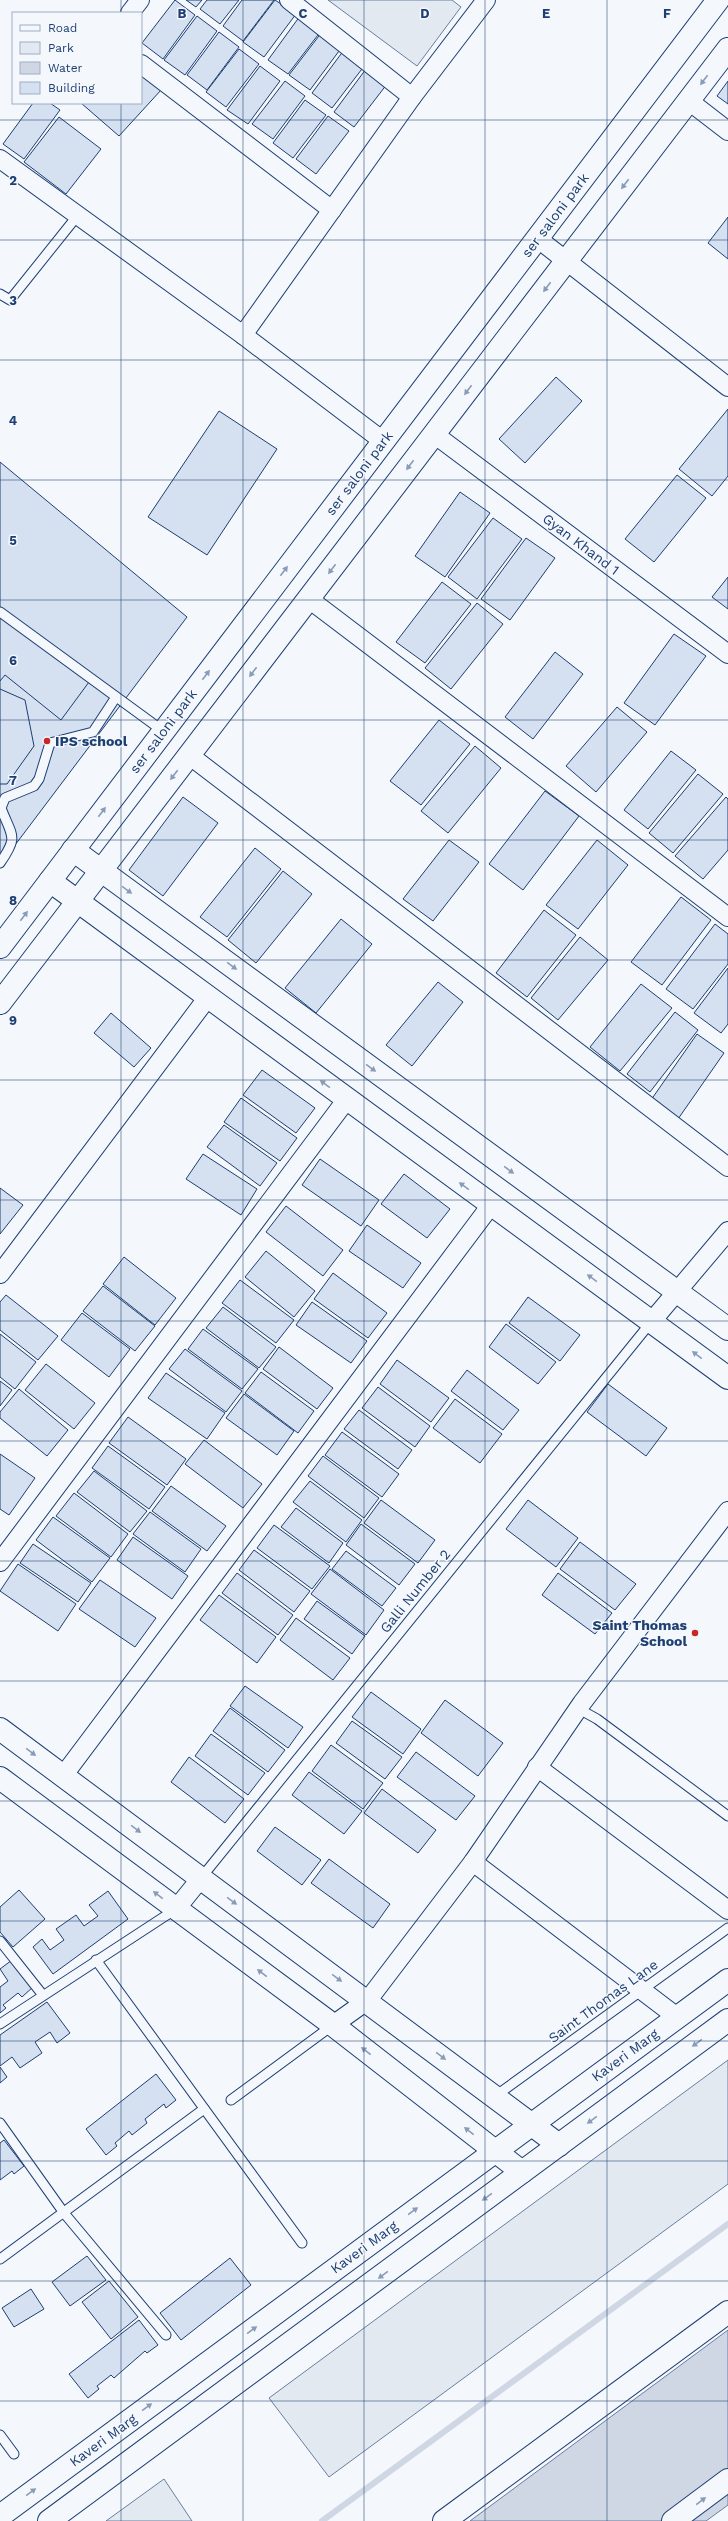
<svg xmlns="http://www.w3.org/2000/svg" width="728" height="2521" font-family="'Work Sans',sans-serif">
  <rect width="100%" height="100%" fill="#f4f7fb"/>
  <g fill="#e3e9f0" stroke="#687fa3">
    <polygon points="328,0 452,0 461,7 417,66"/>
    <polygon points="728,2060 728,2184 329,2477 269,2398"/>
    <polygon points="164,2479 192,2521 106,2521"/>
  </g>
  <polygon fill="#cfd7e4" stroke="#687fa3" points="728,2330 728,2505 706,2521 470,2521"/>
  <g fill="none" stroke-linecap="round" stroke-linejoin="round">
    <polyline stroke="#cfd7e4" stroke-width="6" points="322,2521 728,2224"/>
  </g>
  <g fill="#d5e0f0" stroke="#1d3f73">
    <polygon points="175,0 195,15 163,59 142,43"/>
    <polygon points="186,0 202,0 196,7"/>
    <polygon points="207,0 239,0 220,24 200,9"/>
    <polygon points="242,0 274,0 243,41 223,26"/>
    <polygon points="275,0 296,14 264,57 243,42"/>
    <polygon points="197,16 217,31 185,75 164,60"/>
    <polygon points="300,16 321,31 288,74 268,60"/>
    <polygon points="219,32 239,47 207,90 187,75"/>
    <polygon points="322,32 342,47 310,90 289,75"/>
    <polygon points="239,49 259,64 226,107 206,92"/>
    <polygon points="344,50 365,65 332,108 312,93"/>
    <polygon points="260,66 280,81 248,124 227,110"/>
    <polygon points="366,69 387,84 354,127 334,112"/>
    <polygon points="141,70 162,89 119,136 81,103 141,103"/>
    <polygon points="285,81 305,96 273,139 252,124"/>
    <polygon points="728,81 728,104 717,96"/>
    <polygon points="305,100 326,115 293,158 273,143"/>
    <polygon points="33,103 50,103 60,110 24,159 3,144"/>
    <polygon points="328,116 349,131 316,174 296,159"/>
    <polygon points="59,117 101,149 66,194 24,162"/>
    <polygon points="728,217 728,259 708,243"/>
    <polygon points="556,377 582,401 525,463 499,439"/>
    <polygon points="728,409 728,476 712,496 679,469"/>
    <polygon points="219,411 277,449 207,555 148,517"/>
    <polygon points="0,462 187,617 0,865"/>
    <polygon points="677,475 706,498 654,562 625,539"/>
    <polygon points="460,492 490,513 445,577 415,556"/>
    <polygon points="493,518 522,539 477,599 448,577"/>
    <polygon points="526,538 555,558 510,620 481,599"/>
    <polygon points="728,577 728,609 712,597"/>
    <polygon points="442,582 471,604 425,663 396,642"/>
    <polygon points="477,603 503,624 451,689 425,668"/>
    <polygon points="0,617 89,682 61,720 5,675 0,681"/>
    <polygon points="674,634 706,656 655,725 624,703"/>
    <polygon points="555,652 583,674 533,739 505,717"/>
    <polygon points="0,689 25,700 34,746 7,784 0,784"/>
    <polygon points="617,707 647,732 596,792 566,766"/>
    <polygon points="439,720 470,744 421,805 390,781"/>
    <polygon points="475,746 501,768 448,833 421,811"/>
    <polygon points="671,751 696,770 648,829 624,810"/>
    <polygon points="698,774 723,794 673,853 649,833"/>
    <polygon points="545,791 579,816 523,890 489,864"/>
    <polygon points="183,797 218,823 163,896 129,870"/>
    <polygon points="726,797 728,799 728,850 703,879 675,856"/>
    <polygon points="449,840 479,862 433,921 403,899"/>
    <polygon points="597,840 628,865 578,929 546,905"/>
    <polygon points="255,848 281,869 227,937 200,917"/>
    <polygon points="283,871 312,894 256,963 228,940"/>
    <polygon points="681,897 711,920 662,985 631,962"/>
    <polygon points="544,910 576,935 527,997 496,973"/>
    <polygon points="341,919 372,944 316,1013 285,988"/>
    <polygon points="715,924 728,934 728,964 693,1009 666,989"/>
    <polygon points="580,937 608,960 558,1020 531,998"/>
    <polygon points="728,968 728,1024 721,1033 694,1013"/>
    <polygon points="438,982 463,1002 412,1066 386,1045"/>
    <polygon points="641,984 672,1008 620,1071 590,1047"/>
    <polygon points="675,1012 698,1030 650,1092 627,1074"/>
    <polygon points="111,1013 151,1048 134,1067 94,1033"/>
    <polygon points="697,1034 724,1053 678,1119 651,1100"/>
    <polygon points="262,1070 315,1108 296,1133 243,1095"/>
    <polygon points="241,1098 297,1138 280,1161 224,1122"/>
    <polygon points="224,1125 277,1163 260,1186 207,1147"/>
    <polygon points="203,1154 257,1189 241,1215 186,1179"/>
    <polygon points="320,1159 379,1200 361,1226 302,1185"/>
    <polygon points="404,1174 450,1209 427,1238 381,1204"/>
    <polygon points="0,1188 23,1205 0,1234"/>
    <polygon points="286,1206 343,1250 323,1276 266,1232"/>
    <polygon points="367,1225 421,1263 403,1288 349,1251"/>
    <polygon points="266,1251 315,1291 294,1317 245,1277"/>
    <polygon points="124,1257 176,1298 155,1325 103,1284"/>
    <polygon points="333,1273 387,1313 368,1338 314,1299"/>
    <polygon points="240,1280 294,1320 276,1343 222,1303"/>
    <polygon points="103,1286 155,1326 135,1351 83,1311"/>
    <polygon points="6,1295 58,1336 38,1360 0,1330 0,1302"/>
    <polygon points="528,1297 580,1335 560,1361 509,1323"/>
    <polygon points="312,1302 367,1341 351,1363 296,1325"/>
    <polygon points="223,1307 276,1347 259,1368 206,1328"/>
    <polygon points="82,1313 130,1349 109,1377 61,1340"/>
    <polygon points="506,1324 556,1362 538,1384 489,1347"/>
    <polygon points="203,1329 258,1369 242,1389 188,1349"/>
    <polygon points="0,1334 36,1362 15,1389 0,1377"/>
    <polygon points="279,1347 333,1388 317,1409 263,1369"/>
    <polygon points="185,1349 242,1391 226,1412 169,1369"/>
    <polygon points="397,1360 449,1398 431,1422 380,1384"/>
    <polygon points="46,1364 95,1403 74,1429 25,1390"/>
    <polygon points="467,1370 519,1410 503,1430 451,1391"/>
    <polygon points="261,1372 314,1411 298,1433 245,1393"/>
    <polygon points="166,1373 225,1413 207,1439 148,1398"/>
    <polygon points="0,1381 12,1390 0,1406"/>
    <polygon points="608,1384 667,1428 646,1456 587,1412"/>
    <polygon points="378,1387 430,1426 415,1447 362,1408"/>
    <polygon points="19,1389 68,1430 47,1456 0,1418 0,1412"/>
    <polygon points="244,1394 294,1431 277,1455 226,1418"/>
    <polygon points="455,1399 502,1434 480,1463 433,1428"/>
    <polygon points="359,1410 412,1450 398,1469 344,1429"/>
    <polygon points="128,1417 186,1459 167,1485 109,1443"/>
    <polygon points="342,1432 399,1474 382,1497 325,1455"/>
    <polygon points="204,1440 262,1484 243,1508 185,1464"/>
    <polygon points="108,1446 165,1487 149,1509 92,1468"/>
    <polygon points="0,1454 35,1478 9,1515 0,1509"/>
    <polygon points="323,1456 379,1498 364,1518 308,1476"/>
    <polygon points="94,1471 147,1511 130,1532 77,1492"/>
    <polygon points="310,1481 362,1520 346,1542 293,1502"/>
    <polygon points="171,1486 226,1526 207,1551 152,1511"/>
    <polygon points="74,1493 128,1534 111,1557 56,1516"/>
    <polygon points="381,1500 435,1540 418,1563 364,1523"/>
    <polygon points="528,1500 578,1538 556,1567 506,1529"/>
    <polygon points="296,1508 343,1543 329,1563 281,1527"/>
    <polygon points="150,1512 201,1549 185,1572 133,1534"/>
    <polygon points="53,1517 110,1558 92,1582 36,1540"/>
    <polygon points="361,1524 415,1564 399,1585 346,1545"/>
    <polygon points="274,1525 330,1566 312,1589 257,1548"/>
    <polygon points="133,1537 188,1576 172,1599 117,1560"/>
    <polygon points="580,1542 636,1584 615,1610 560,1569"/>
    <polygon points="33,1544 91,1583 78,1602 20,1563"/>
    <polygon points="254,1550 310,1591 294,1612 239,1570"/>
    <polygon points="346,1551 396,1588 382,1606 332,1569"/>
    <polygon points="18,1564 76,1604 58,1631 0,1591"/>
    <polygon points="330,1569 384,1610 366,1635 311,1594"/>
    <polygon points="237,1573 293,1615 278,1635 222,1593"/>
    <polygon points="558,1573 612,1613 595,1634 542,1595"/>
    <polygon points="100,1580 156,1618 135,1647 79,1609"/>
    <polygon points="219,1595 276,1637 257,1663 200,1620"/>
    <polygon points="317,1601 365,1636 352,1654 304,1619"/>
    <polygon points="296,1618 350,1658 333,1680 280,1640"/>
    <polygon points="245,1686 303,1727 288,1748 230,1706"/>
    <polygon points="371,1692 421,1729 403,1754 352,1717"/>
    <polygon points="445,1700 503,1743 478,1776 421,1733"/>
    <polygon points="230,1708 285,1750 268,1772 213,1731"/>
    <polygon points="352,1721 402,1757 385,1779 336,1743"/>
    <polygon points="211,1734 265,1773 248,1795 195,1756"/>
    <polygon points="331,1745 383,1783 363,1809 312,1771"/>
    <polygon points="416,1752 475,1796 456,1820 397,1777"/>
    <polygon points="189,1757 244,1799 225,1823 171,1782"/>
    <polygon points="309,1772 362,1811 344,1834 292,1795"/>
    <polygon points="382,1789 436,1830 418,1853 364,1813"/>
    <polygon points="275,1827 321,1860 302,1885 257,1851"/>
    <polygon points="329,1859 390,1904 373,1928 311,1883"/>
    <polygon points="19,1890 45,1919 13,1947 0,1932 0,1907"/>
    <polygon points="108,1891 128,1919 53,1974 33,1947 42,1939 50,1950 64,1940 56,1929 76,1915 84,1926 98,1916 89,1905"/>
    <polygon points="12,1960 34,1986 22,1997 18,1993 3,2005 6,2008 0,2013 0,1987 8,1981 0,1969"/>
    <polygon points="47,2002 70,2033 57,2043 50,2032 35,2042 42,2053 20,2068 12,2057 0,2066 0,2035"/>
    <polygon points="0,2067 7,2077 0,2083"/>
    <polygon points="156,2074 176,2100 166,2108 164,2104 145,2119 147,2123 132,2135 129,2131 115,2143 117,2146 106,2155 86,2129"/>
    <polygon points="4,2140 24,2166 14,2174 12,2171 0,2180 0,2143"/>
    <polygon points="87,2256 106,2280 70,2306 52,2282"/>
    <polygon points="230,2258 251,2285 181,2340 160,2313"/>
    <polygon points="109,2281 138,2317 111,2339 82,2302"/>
    <polygon points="31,2289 44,2309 14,2327 2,2308"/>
    <polygon points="139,2320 158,2345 147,2353 145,2351 114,2378 111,2375 97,2386 99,2389 88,2398 69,2374"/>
  </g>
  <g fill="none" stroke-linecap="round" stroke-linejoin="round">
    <defs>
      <g id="service">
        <polyline points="0,294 10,300 78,215"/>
        <polyline points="0,612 163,731"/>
        <path d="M0,863C19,836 12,837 1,808L5,798L34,786L39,779L50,743L93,732L116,697"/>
        <polyline points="579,1709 597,1719 728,1816"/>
        <polyline points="201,1878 652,1321"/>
        <polyline points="0,1941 42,1994"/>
        <polyline points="96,1960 302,2243"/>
        <polyline points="0,2024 176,1909"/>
        <polyline points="494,2097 728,1928"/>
        <polyline points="231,2100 333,2025"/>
        <polyline points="0,2123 64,2213 166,2335"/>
        <polyline points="0,2259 204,2109"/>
        <polyline points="0,2435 14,2454"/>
      </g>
      <g id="minor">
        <polyline points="289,0 412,97"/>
        <polyline points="130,13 140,0"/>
        <polyline points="141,64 332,210"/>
        <polyline points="689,101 728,131"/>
        <polyline points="0,159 243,335 383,441"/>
        <polyline points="537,238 728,387"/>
        <polyline points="243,335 412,97 486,0"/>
        <polyline points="434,434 728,654"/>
        <polyline points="309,599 728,917"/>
        <polyline points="189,755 728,1167"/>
        <polyline points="0,1274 208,997"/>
        <polyline points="652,1321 728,1231"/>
        <polyline points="0,1562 347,1099"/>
        <polyline points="537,1767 728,1910"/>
        <polyline points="63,1776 491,1205"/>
        <polyline points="473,1862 677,2017"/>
        <polyline points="176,1909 201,1878"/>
        <polyline points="333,2025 368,2000 473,1862 582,1703 728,1511"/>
      </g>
      <g id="tertiary">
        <polyline points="73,850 728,1329"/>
        <polyline points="50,881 728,1378"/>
        <polyline points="0,947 718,0"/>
        <polyline points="0,1003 728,49"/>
        <polyline points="0,1729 559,2145"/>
        <polyline points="0,1778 333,2025 522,2172"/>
        <polyline points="0,2516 728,1980"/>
        <polyline points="49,2521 728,2020"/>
        <polyline points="444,2521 728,2312"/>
      </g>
      <polyline id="motorway" points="673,2521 728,2480"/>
    </defs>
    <use href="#service" stroke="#1d3f73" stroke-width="11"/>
    <use href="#minor" stroke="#1d3f73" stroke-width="20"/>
    <use href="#tertiary" stroke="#1d3f73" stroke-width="24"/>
    <use href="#motorway" stroke="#1d3f73" stroke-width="24"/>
    <use href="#service" stroke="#f4f7fb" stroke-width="9"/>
    <use href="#minor" stroke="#f4f7fb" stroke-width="18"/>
    <use href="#tertiary" stroke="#f4f7fb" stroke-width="22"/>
    <use href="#motorway" stroke="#f4f7fb" stroke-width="22"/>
  </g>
  <defs><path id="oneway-solid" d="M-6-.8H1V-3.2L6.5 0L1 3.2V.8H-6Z"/></defs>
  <g fill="#889bb7">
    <use href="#oneway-solid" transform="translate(704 80) rotate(127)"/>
    <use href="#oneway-solid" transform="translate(625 184) rotate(127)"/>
    <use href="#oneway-solid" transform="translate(547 287) rotate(127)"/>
    <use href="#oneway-solid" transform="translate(468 390) rotate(127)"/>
    <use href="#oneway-solid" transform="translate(410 465) rotate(127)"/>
    <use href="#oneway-solid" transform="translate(332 569) rotate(127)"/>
    <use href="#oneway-solid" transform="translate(284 571) rotate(-53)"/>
    <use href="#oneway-solid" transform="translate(253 672) rotate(127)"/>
    <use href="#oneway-solid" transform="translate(206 675) rotate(-53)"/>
    <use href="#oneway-solid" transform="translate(174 775) rotate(127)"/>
    <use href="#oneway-solid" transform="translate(102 812) rotate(-53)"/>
    <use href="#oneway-solid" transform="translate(127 890) rotate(36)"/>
    <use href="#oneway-solid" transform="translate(24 916) rotate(-53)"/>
    <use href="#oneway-solid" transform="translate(232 966) rotate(36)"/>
    <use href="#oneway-solid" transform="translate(371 1068) rotate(36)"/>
    <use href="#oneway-solid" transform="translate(325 1084) rotate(-144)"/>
    <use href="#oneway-solid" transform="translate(509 1170) rotate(36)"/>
    <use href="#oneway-solid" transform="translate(464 1186) rotate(-144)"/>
    <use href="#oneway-solid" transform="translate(592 1278) rotate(-144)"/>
    <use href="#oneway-solid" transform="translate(697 1355) rotate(-143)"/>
    <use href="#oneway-solid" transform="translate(31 1752) rotate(37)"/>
    <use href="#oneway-solid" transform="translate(136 1829) rotate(37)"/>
    <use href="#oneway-solid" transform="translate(158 1895) rotate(-143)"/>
    <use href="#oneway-solid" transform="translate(232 1901) rotate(36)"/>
    <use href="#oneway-solid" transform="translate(262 1973) rotate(-143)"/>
    <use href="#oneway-solid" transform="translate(337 1978) rotate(36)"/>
    <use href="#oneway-solid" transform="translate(697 2043) rotate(144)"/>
    <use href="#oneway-solid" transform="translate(366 2051) rotate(-142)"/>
    <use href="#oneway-solid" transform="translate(441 2056) rotate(37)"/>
    <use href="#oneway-solid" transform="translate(592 2120) rotate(144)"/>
    <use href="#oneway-solid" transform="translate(469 2131) rotate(-142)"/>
    <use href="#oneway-solid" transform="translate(487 2197) rotate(144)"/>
    <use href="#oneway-solid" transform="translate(413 2211) rotate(-36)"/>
    <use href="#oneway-solid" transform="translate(383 2275) rotate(144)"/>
    <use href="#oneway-solid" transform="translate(252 2330) rotate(-36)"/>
    <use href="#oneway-solid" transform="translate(147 2407) rotate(-36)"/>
    <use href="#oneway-solid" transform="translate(31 2492) rotate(-36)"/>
    <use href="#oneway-solid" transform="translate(701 2501) rotate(-37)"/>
  </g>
  <path fill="none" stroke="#1d3f73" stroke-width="1" stroke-opacity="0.55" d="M121,0V13M243,0V2521M364,0V2521M485,0V2521M607,0V2521M121,103V2521M0,120H728M0,240H728M0,360H728M0,480H728M0,600H728M0,720H728M0,840H728M0,960H728M0,1080H728M0,1200H728M0,1321H728M0,1441H728M0,1561H728M0,1681H728M0,1801H728M0,1921H728M0,2041H728M0,2161H728M0,2281H728M0,2401H728"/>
  <g fill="#c62828" stroke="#f4f7fb" stroke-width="1.5">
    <circle cx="47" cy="741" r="4"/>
    <circle cx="695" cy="1633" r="4"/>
  </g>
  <g text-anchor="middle" stroke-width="3" stroke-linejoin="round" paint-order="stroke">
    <g font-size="14" fill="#1d3f73" stroke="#f4f7fb">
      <text transform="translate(555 215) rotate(-53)" y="5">ser saloni park</text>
      <text transform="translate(359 473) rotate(-53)" y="5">ser saloni park</text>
      <text transform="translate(581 544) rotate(37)" y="5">Gyan Khand 1</text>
      <text transform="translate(163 731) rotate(-53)" y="5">ser saloni park</text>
      <text transform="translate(415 1591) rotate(-51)" y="5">Galli Number 2</text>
      <text transform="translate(603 2001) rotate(-36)" y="5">Saint Thomas Lane</text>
      <text transform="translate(625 2055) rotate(-36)" y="5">Kaveri Marg</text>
      <text transform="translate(364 2247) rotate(-36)" y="5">Kaveri Marg</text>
      <text transform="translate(103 2440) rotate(-36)" y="5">Kaveri Marg</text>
    </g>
    <g font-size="14" font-weight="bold" fill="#1d3f73" stroke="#f4f7fb" text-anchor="start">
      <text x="55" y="746">IPS school</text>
      <text x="687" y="1630" text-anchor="end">Saint Thomas<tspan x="687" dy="16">School</tspan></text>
    </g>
  </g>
  <g font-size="13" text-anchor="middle" font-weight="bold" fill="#1d3f73" stroke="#f4f7fb" stroke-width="3" stroke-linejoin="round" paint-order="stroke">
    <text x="182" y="18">B</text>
    <text x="303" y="18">C</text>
    <text x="425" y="18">D</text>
    <text x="546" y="18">E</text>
    <text x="667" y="18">F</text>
    <text x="13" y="185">2</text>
    <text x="13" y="305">3</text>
    <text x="13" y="425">4</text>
    <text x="13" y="545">5</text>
    <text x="13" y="665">6</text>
    <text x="13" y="785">7</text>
    <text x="13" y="905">8</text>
    <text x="13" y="1025">9</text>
  </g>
  <rect x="12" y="12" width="130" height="92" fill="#f4f7fb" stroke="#9eadc5"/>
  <rect x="20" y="25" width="20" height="6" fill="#f4f7fb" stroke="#9eadc5"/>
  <text x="48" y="32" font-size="12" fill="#1d3f73">Road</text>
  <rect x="20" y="42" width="20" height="12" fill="#e3e9f0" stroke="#9eadc5"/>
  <text x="48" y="52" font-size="12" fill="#1d3f73">Park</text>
  <rect x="20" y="62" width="20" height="12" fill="#cfd7e4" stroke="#9eadc5"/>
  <text x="48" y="72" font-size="12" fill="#1d3f73">Water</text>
  <rect x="20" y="82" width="20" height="12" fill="#d5e0f0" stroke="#9eadc5"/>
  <text x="48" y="92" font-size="12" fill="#1d3f73">Building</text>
</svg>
